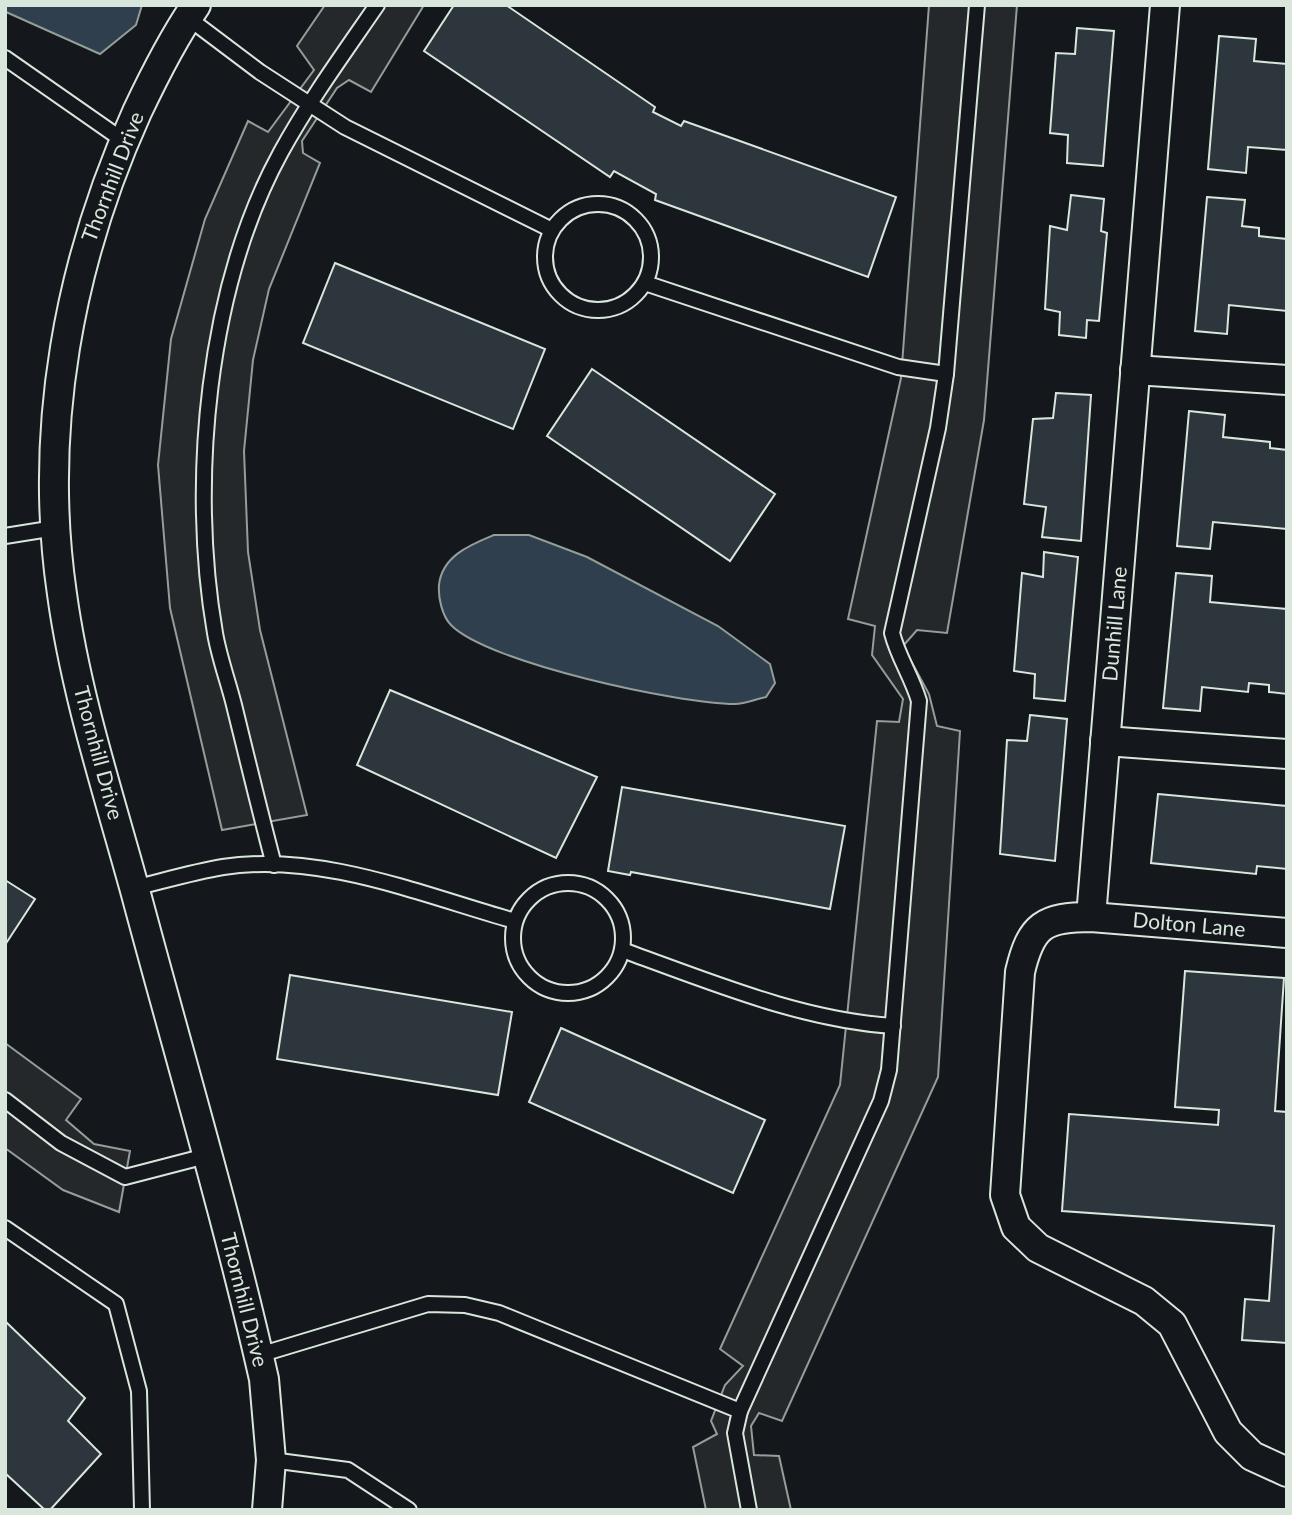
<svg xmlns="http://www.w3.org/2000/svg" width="1292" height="1515" font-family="Lato,sans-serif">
  <rect width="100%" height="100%" fill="#14181c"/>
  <g fill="#24282b" stroke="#939e99" stroke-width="2">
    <polygon points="325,5 424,5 371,92 349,80 337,88 302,141 303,153 320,163 269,289 253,360 244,451 248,552 260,630 307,815 222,830 170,608 158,465 171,339 205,219 248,121 268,132 314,70 297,46"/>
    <polygon points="929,5 1017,5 984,420 947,633 917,630 903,646 929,694 937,726 960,731 938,1077 782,1421 759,1413 751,1426 754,1455 779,1456 791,1510 706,1510 693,1447 717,1434 711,1421 725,1385 743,1366 720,1349 840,1085 877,721 899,722 903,699 872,655 875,626 848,619 901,378"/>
    <polygon points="5,1043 81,1099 66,1120 94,1144 130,1151 119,1212 63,1190 5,1148"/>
  </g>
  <g fill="#2f3f4d" stroke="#939e99" stroke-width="2">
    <polygon points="5,5 142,5 136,25 100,54 6,12"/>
    <path d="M494,535H529L587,557L718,626L770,664L775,683L766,697C756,699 745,704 735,704C680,704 488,663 451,625C442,616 438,597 439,585C442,556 470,545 494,535Z"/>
  </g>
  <g fill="#2c363c" stroke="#d8e6dc" stroke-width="2">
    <polygon points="454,5 506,5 655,107 653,112 681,126 684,121 896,197 868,277 655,200 656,194 614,171 610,177 424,51"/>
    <polygon points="1077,28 1114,31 1103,166 1067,163 1068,135 1050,133 1056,53 1075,54"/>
    <polygon points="1219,36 1256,39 1254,61 1287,64 1287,150 1248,147 1246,173 1208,169"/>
    <polygon points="1071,195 1104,199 1101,231 1107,233 1099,321 1087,320 1086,338 1059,335 1060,312 1045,309 1050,226 1067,230"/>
    <polygon points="1207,197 1245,200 1242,226 1259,228 1259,236 1287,239 1287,311 1229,305 1227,334 1195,331"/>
    <polygon points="335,263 545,349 513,429 303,343"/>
    <polygon points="592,369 775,494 730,561 547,436"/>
    <polygon points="1056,393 1091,395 1081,541 1042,537 1046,507 1024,504 1033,419 1053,418"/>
    <polygon points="1189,411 1225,415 1223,437 1270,442 1270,448 1287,450 1287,529 1213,522 1210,549 1177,546"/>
    <polygon points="1044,552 1078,557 1065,701 1034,698 1035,674 1014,671 1022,573 1043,577"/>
    <polygon points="1176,573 1212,576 1210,602 1287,609 1287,694 1269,692 1269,685 1249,683 1248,692 1202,687 1200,711 1163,708"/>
    <polygon points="390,690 597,777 556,858 357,765"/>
    <polygon points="1030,715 1067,719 1055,861 1000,854 1007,740 1027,741"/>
    <polygon points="622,787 845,826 830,909 631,872 630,875 608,871"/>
    <polygon points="1158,794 1287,806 1287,869 1257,866 1256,874 1151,863"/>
    <polygon points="5,880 35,899 5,945"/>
    <polygon points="1185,971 1284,978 1275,1111 1287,1112 1287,1343 1242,1340 1245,1299 1269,1301 1274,1226 1062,1211 1069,1114 1218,1125 1219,1110 1175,1107"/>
    <polygon points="290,975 512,1012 498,1095 277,1059"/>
    <polygon points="561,1028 765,1120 733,1193 529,1102"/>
    <polygon points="5,1321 85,1398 68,1421 101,1454 50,1510 45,1510 5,1473"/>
  </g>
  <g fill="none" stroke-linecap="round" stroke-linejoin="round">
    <defs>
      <g id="lane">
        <polyline points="187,17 260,72 345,127 552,230"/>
        <polyline points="5,58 124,141"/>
        <circle cx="598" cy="257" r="53"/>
        <polyline points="645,283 898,367 946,374"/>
        <polyline points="5,536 55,528"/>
        <path d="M274,865C260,812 247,758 234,705C228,681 219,657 215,633C189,483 207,287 281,152C309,101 344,53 377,5"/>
        <circle cx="568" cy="938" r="55"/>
        <path d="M134,888C163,881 193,872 223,867C321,852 422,895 515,921"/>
        <path d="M622,950C709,981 800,1020 893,1026"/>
        <polyline points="5,1100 61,1143 125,1177 206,1156"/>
        <polyline points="5,1228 116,1304 139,1391 142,1510"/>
        <polyline points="259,1355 428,1304 465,1305 499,1313 740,1411 735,1433 749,1510"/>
        <path d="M740,1411L881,1101L889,1070L919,701C912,677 898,657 892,633L938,428L946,374L977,5"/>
        <polyline points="271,1460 348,1470 409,1510"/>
      </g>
      <g id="street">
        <path d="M196,5C173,38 154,76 137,112C69,262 38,430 62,594C76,696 109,795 136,894C179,1055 227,1216 264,1379L271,1460L267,1510"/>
        <polyline points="1135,370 1287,380"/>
        <polyline points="1105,741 1287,754"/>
        <polyline points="1091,917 1165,5"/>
        <path d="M1287,933L1091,917C1044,917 1031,925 1020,972L1005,1195L1016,1227L1038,1248L1144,1301L1172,1324L1228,1432L1252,1456L1287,1472"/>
      </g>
    </defs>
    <use href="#lane" stroke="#d8e6dc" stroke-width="18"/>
    <use href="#street" stroke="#d8e6dc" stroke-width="32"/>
    <use href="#lane" stroke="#14181c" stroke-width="14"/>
    <use href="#street" stroke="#14181c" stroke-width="28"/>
  </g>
  <g text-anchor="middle" stroke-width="5" stroke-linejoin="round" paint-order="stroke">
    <g font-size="21" fill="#d8e6dc" stroke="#14181c">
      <text transform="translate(113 177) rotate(-69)" y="7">Thornhill Drive</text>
      <text transform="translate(1115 624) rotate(-85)" y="7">Dunhill Lane</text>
      <text transform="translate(98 753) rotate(75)" y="7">Thornhill Drive</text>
      <text transform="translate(1189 925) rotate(5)" y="7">Dolton Lane</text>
      <text transform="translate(244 1300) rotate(76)" y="7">Thornhill Drive</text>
    </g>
  </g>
  <rect width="1292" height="1515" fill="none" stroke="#d8e6dc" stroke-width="14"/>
</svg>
